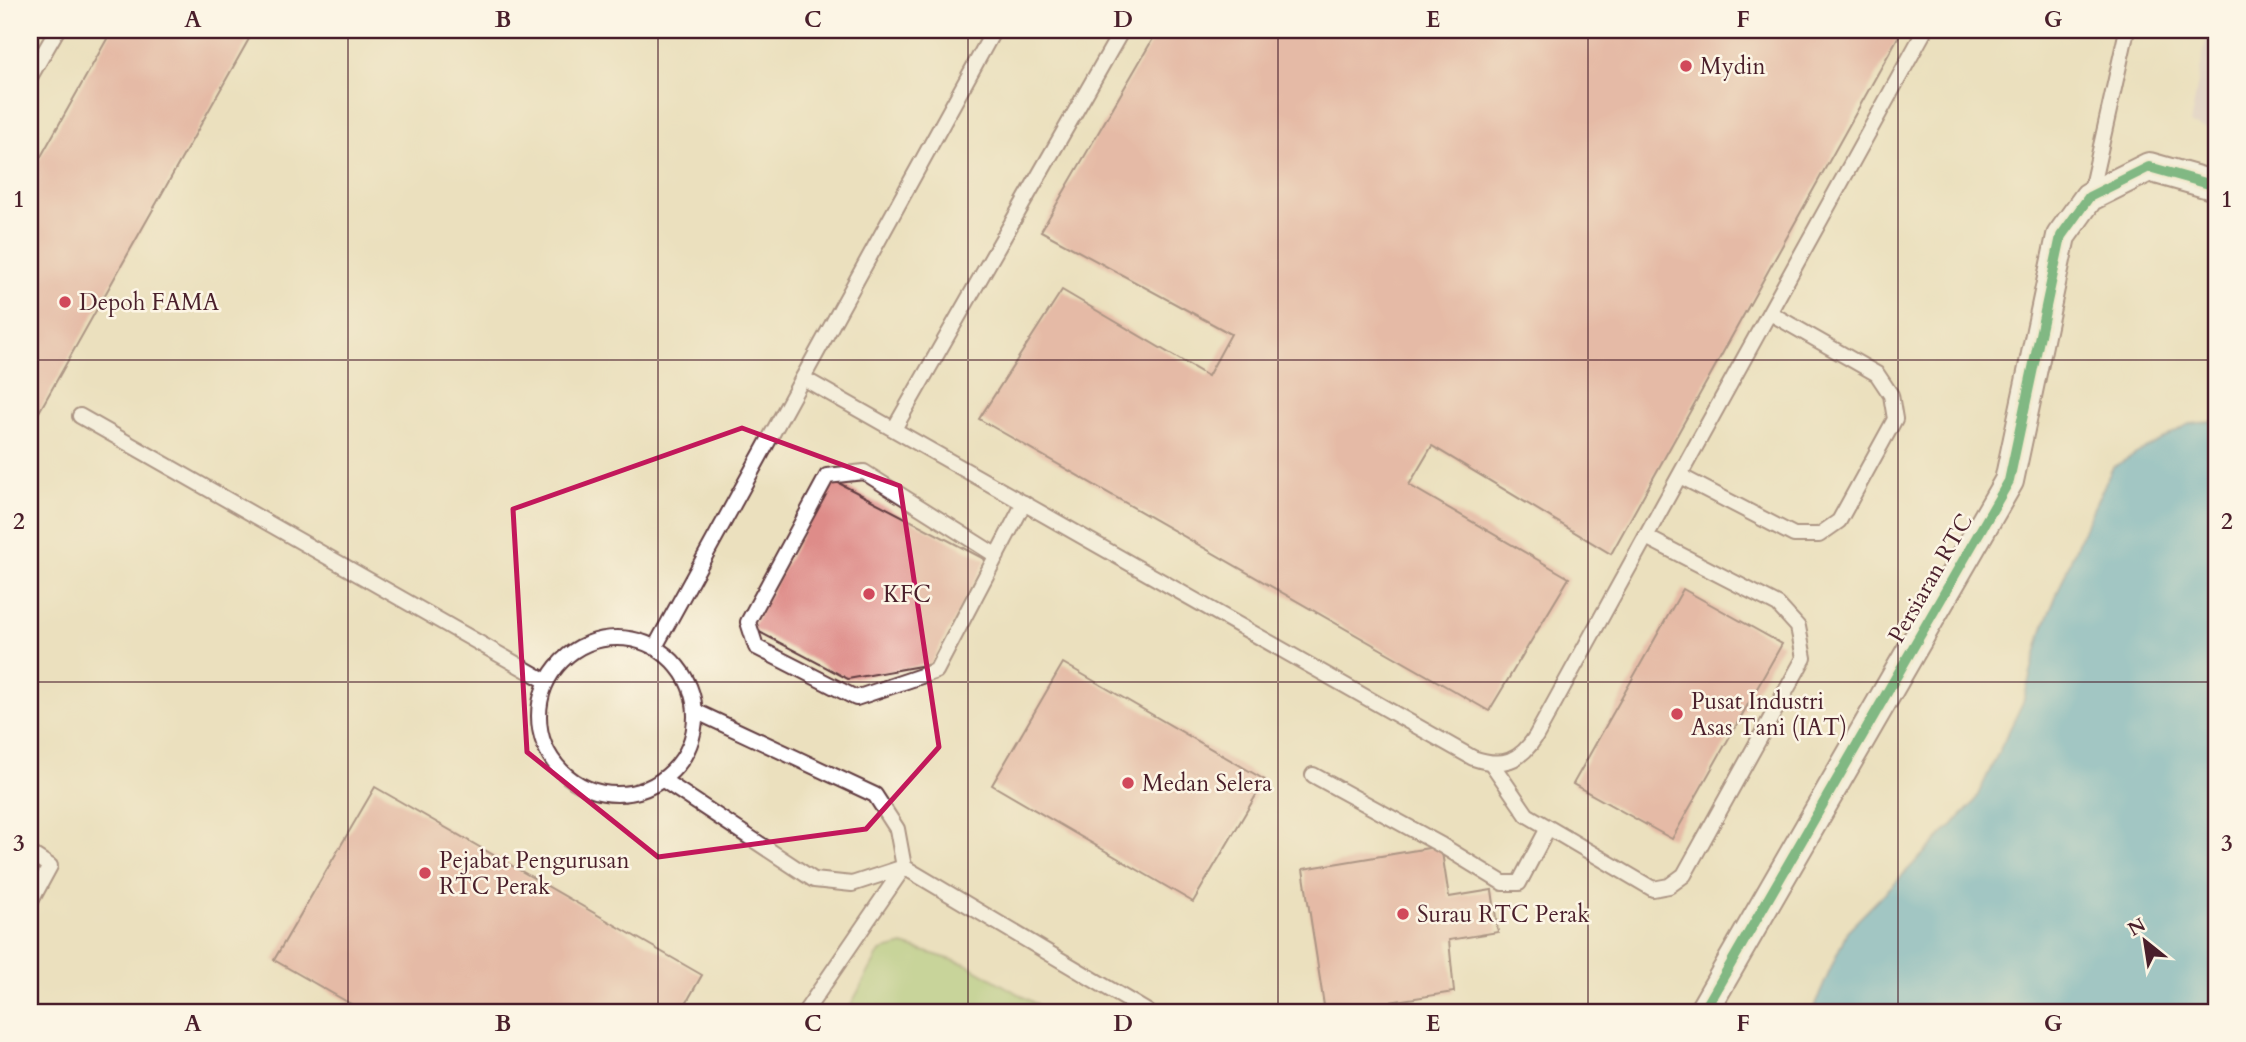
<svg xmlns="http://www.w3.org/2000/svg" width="2246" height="1042" font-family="Cardo,serif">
  <rect width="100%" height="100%" fill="#fcf5e5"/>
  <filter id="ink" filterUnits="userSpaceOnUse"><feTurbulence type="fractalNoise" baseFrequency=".0143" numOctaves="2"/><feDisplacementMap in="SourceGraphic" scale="14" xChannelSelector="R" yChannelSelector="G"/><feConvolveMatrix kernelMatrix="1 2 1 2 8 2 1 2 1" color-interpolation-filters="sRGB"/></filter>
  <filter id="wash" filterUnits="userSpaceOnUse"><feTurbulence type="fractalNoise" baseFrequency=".00686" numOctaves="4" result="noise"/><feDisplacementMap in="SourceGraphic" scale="28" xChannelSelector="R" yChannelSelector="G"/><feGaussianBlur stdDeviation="1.57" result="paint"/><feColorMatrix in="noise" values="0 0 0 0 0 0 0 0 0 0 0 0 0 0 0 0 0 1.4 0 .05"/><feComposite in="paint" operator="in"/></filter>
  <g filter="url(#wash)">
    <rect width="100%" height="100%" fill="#ebe0be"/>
    <polygon fill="#d0bdcc" points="2208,30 2216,30 2216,131 2190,124"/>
    <polygon fill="#9ec570" stroke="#74724e" stroke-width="2" points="903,945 966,964 1050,1012 847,1012 880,951"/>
    <polygon fill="#4aa7c9" stroke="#4a637a" stroke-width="2" points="2216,421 2216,1012 1812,1012 1847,931 1974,803 2023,702 2043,628 2083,530 2113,467 2189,424"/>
    <g id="blocks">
      <g fill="#de8c89">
        <polygon points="112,30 254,30 30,428 30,176"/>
        <polygon points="1158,30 1902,30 1611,554 1432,446 1409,485 1569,578 1489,711 979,419 1062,290 1208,376 1231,334 1041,231"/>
        <polygon points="831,479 986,560 931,664 848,679 752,628"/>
        <polygon points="1683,589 1782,644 1672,839 1573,784"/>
        <polygon points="1063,663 1265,780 1193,902 992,785"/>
        <polygon points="375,787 702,975 681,1012 365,1012 274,960"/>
        <polygon points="1441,846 1449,897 1492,890 1498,932 1449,940 1454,992 1325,1012 1303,869"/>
      </g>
    </g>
  </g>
  <g filter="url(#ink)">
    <use href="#blocks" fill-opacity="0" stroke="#623c41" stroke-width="2"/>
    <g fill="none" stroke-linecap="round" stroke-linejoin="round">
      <defs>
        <g id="service">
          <polyline points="30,77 57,30"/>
          <polyline points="2090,195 2127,30"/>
          <path d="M803,378L1473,758C1502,768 1520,762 1536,736L1925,30"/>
          <polyline points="80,416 546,681"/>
          <polyline points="894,429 1122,30"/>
          <polyline points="1680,476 1794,535 1819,535 1839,521 1895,419 1891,395 1877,374 1770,313"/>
          <polyline points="997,556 864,472 827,476 748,622 756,647 856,698 936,671 1024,503"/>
          <circle cx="617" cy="716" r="78"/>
          <polyline points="655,647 994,30"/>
          <polyline points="695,711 875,795 897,829 904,867 805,1012"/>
          <polyline points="1492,764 1527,815 1653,889 1669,886 1684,875 1804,658 1798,627 1778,605 1646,537"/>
          <polyline points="1313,775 1441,845 1503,883 1519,883 1548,828"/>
          <polyline points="663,780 814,880 852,884 904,867 1148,1012"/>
          <polyline points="30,853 50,866 30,903"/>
        </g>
        <polyline id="minor" points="1703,1012 2009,481 2061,236 2089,197 2149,167 2216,186"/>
      </defs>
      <use href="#service" stroke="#623c41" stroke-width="18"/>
      <use href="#minor" stroke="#623c41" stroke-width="32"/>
      <use href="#service" stroke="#fff" stroke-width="14"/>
      <use href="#minor" stroke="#fff" stroke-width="28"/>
      <defs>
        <polyline id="cycleway" points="1703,1012 2009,481 2061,236 2089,197 2149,167 2216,186"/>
      </defs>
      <use href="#cycleway" stroke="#fcf5e5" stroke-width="15"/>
      <use href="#cycleway" stroke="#00873e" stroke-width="10"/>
    </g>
  </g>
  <path d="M0 0H2246V1042H0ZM742,428L900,486L939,747L866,829L658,857L527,752L513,509Z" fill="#ebe0be" fill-opacity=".55" fill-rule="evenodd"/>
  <path fill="none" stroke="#c2185b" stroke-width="5" stroke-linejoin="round" d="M742,428L900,486L939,747L866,829L658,857L527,752L513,509Z"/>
  <path fill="none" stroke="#4a1f2b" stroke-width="2" stroke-opacity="0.55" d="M348,30V1012M658,30V1012M968,30V1012M1278,30V1012M1588,30V1012M1898,30V1012M30,360H2216M30,682H2216"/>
  <g fill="#d1495b" stroke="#fcf5e5" stroke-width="2.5">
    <circle cx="1686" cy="66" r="7"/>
    <circle cx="65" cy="302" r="7"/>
    <circle cx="869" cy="594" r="7"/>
    <circle cx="1677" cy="714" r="7"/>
    <circle cx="1128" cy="783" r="7"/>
    <circle cx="425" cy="873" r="7"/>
    <circle cx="1403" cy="914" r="7"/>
  </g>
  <g text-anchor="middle" stroke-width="5" stroke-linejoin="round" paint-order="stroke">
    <g font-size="23" fill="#4a1f2b" stroke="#fcf5e5" text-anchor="start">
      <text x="1700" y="74">Mydin</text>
      <text x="79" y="310">Depoh FAMA</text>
      <text x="883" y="602">KFC</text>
      <text x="1691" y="709">Pusat Industri<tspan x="1691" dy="26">Asas Tani (IAT)</tspan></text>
      <text x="1142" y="791">Medan Selera</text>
      <text x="439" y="868">Pejabat Pengurusan<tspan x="439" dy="26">RTC Perak</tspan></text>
      <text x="1417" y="922">Surau RTC Perak</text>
    </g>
    <g font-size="23" fill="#4a1f2b" stroke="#fcf5e5">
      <text transform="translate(1930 578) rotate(-60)" y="8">Persiaran RTC</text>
    </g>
  </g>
  <rect width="2246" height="1042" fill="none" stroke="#fcf5e5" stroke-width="77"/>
  <g transform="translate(2145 941) rotate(330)" stroke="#fcf5e5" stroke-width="5" paint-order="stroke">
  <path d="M0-5L12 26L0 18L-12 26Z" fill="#4a1f2b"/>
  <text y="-10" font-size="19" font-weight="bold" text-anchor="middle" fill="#4a1f2b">N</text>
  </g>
  <rect x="38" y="38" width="2170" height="966" fill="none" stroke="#4a1f2b" stroke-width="2.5"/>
  <g font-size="23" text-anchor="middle" font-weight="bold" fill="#4a1f2b">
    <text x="193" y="27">A</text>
    <text x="503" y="27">B</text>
    <text x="813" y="27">C</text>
    <text x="1123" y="27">D</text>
    <text x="1433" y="27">E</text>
    <text x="1743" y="27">F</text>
    <text x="2053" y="27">G</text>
    <text x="19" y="207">1</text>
    <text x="2227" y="207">1</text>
    <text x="19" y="529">2</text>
    <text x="2227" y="529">2</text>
    <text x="19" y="851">3</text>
    <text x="2227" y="851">3</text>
    <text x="193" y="1031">A</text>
    <text x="503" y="1031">B</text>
    <text x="813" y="1031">C</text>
    <text x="1123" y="1031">D</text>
    <text x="1433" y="1031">E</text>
    <text x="1743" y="1031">F</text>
    <text x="2053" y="1031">G</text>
  </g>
</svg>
